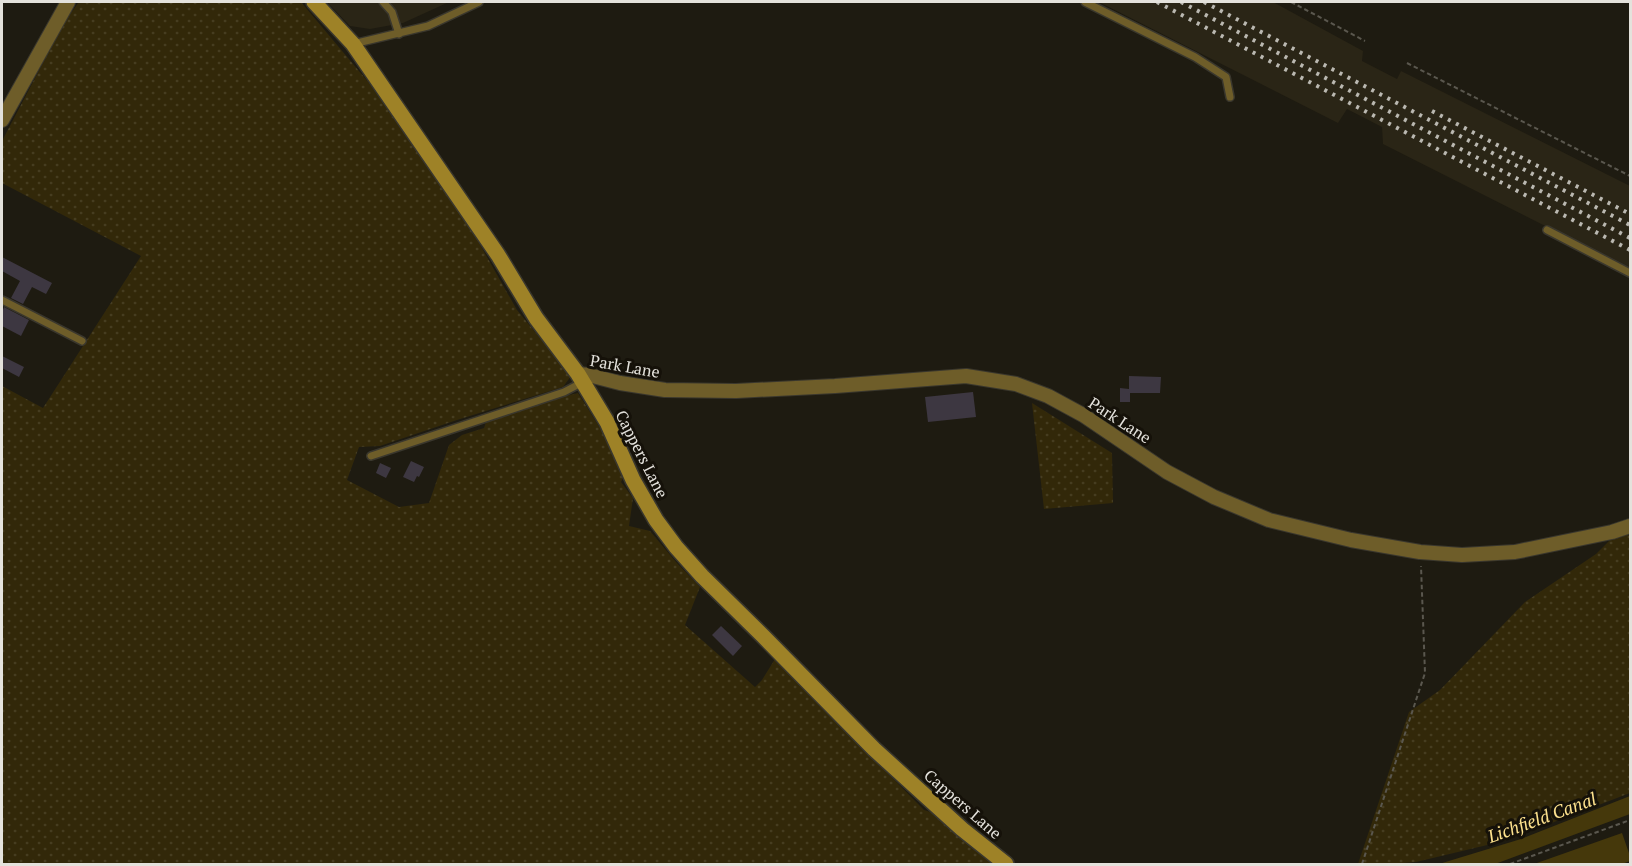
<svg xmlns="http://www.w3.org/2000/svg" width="1632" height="866" font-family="'PT Serif',serif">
  <defs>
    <pattern id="grass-dots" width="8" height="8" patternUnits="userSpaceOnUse" patternTransform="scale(1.5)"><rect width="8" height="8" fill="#322809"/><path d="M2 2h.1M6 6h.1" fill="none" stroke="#463d20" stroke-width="1.8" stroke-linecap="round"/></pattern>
  </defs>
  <rect width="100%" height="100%" fill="#1e1b11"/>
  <g fill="#2a2516">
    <polygon points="327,2 449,2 403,23 370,29 350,26"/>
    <polygon points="1099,2 1273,2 1363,51 1362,61 1397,79 1401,71 1630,186 1630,269 1383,144 1382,127 1347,109 1338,123"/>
  </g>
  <g fill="url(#grass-dots)">
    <polygon points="79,2 301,2 369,83 470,227 517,310 571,376 563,387 457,420 380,446 359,447 347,480 399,507 429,503 449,445 462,435 484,428 486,422 565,396 578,393 605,436 624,476 621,482 633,498 629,526 650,531 676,562 700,587 685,625 755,687 762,680 775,659 924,810 937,814 996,864 2,864 2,386 43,408 141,256 2,183 2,141 65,21"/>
    <polygon points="1032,403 1112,453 1113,503 1044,509"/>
    <polygon points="1630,531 1630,793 1504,841 1416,862 1389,864 1358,864 1409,712 1440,690 1525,602 1596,554 1611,539"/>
  </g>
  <g fill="#45380b">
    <polygon points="1630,796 1630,814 1495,864 1439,864 1521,839"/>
    <polygon points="1622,833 1630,856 1630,861 1622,864 1534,864"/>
  </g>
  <g fill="#3d3741">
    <polygon points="2,257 52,283 46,294 32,287 23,304 11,298 20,281 2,271"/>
    <polygon points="4,307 29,320 21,336 2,326 2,312"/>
    <polygon points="2,356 24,367 19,377 2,368"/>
    <polygon points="1129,376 1161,377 1160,393 1130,393 1130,402 1120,402 1120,388 1129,389"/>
    <polygon points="973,392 976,417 928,422 925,397"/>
    <polygon points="411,461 424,467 419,477 417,476 414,482 403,477"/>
    <polygon points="380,463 391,468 386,478 376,473"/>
    <polygon points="721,626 742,646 733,656 712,635"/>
  </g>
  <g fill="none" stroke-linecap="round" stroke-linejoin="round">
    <defs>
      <g id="lane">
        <polyline points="383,2 392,12 399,34"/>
        <polyline points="1085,2 1195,57 1226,77 1230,97"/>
        <polyline points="353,44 428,26 479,2"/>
        <polyline points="1547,230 1630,273"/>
        <polyline points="2,300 82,341"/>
        <polyline points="371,456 564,392 583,382"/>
      </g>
      <g id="street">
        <polyline points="2,120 68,2"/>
        <polyline points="578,374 589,375 620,383 665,390 736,391 835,386 966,376 1016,384 1048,396 1083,415 1167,472 1214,497 1269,520 1351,540 1420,552 1462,555 1515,552 1612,532 1630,526"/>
      </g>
      <polyline id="secondary" points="314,2 353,44 498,255 536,318 578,374 607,422 633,480 656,520 676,547 702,576 763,636 874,749 962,829 1006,864"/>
    </defs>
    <use href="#lane" stroke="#3a372d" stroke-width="10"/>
    <use href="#street" stroke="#3a372d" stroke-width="16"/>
    <use href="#secondary" stroke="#3a372d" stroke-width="18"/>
    <g stroke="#5a574e" stroke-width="2" stroke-dasharray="4.5 3" stroke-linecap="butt">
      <polyline points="1291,2 1365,41"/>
      <polyline points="1407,63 1630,176"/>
      <polyline points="1362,864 1425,673 1421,566"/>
      <polyline points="1510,864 1630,820"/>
    </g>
    <use href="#lane" stroke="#6e5d29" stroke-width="7"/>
    <use href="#street" stroke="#6e5d29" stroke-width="14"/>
    <use href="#secondary" stroke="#9e8227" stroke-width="15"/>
    <g stroke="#bab8b1" stroke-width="4" stroke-dasharray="3 6" stroke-linecap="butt">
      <polyline points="1157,2 1630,250"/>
      <polyline points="1181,2 1630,238"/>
      <polyline points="1204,2 1630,225"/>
      <polyline points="1432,111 1630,214"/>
    </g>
  </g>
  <g text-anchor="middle" stroke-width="6" stroke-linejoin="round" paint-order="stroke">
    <g font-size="16" fill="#e4e2dc" stroke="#151109">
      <text transform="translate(625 366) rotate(10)" y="6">Park Lane</text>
      <text transform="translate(1120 420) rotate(33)" y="6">Park Lane</text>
      <text transform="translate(642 454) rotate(63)" y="6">Cappers Lane</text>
      <text transform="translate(963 804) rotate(41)" y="6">Cappers Lane</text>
    </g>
    <g font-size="18" font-style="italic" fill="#fde18d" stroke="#151109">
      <text transform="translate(1542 818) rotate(-20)" y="6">Lichfield Canal</text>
    </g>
  </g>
  <rect width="1632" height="866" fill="none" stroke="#e4e2dc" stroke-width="6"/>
</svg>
